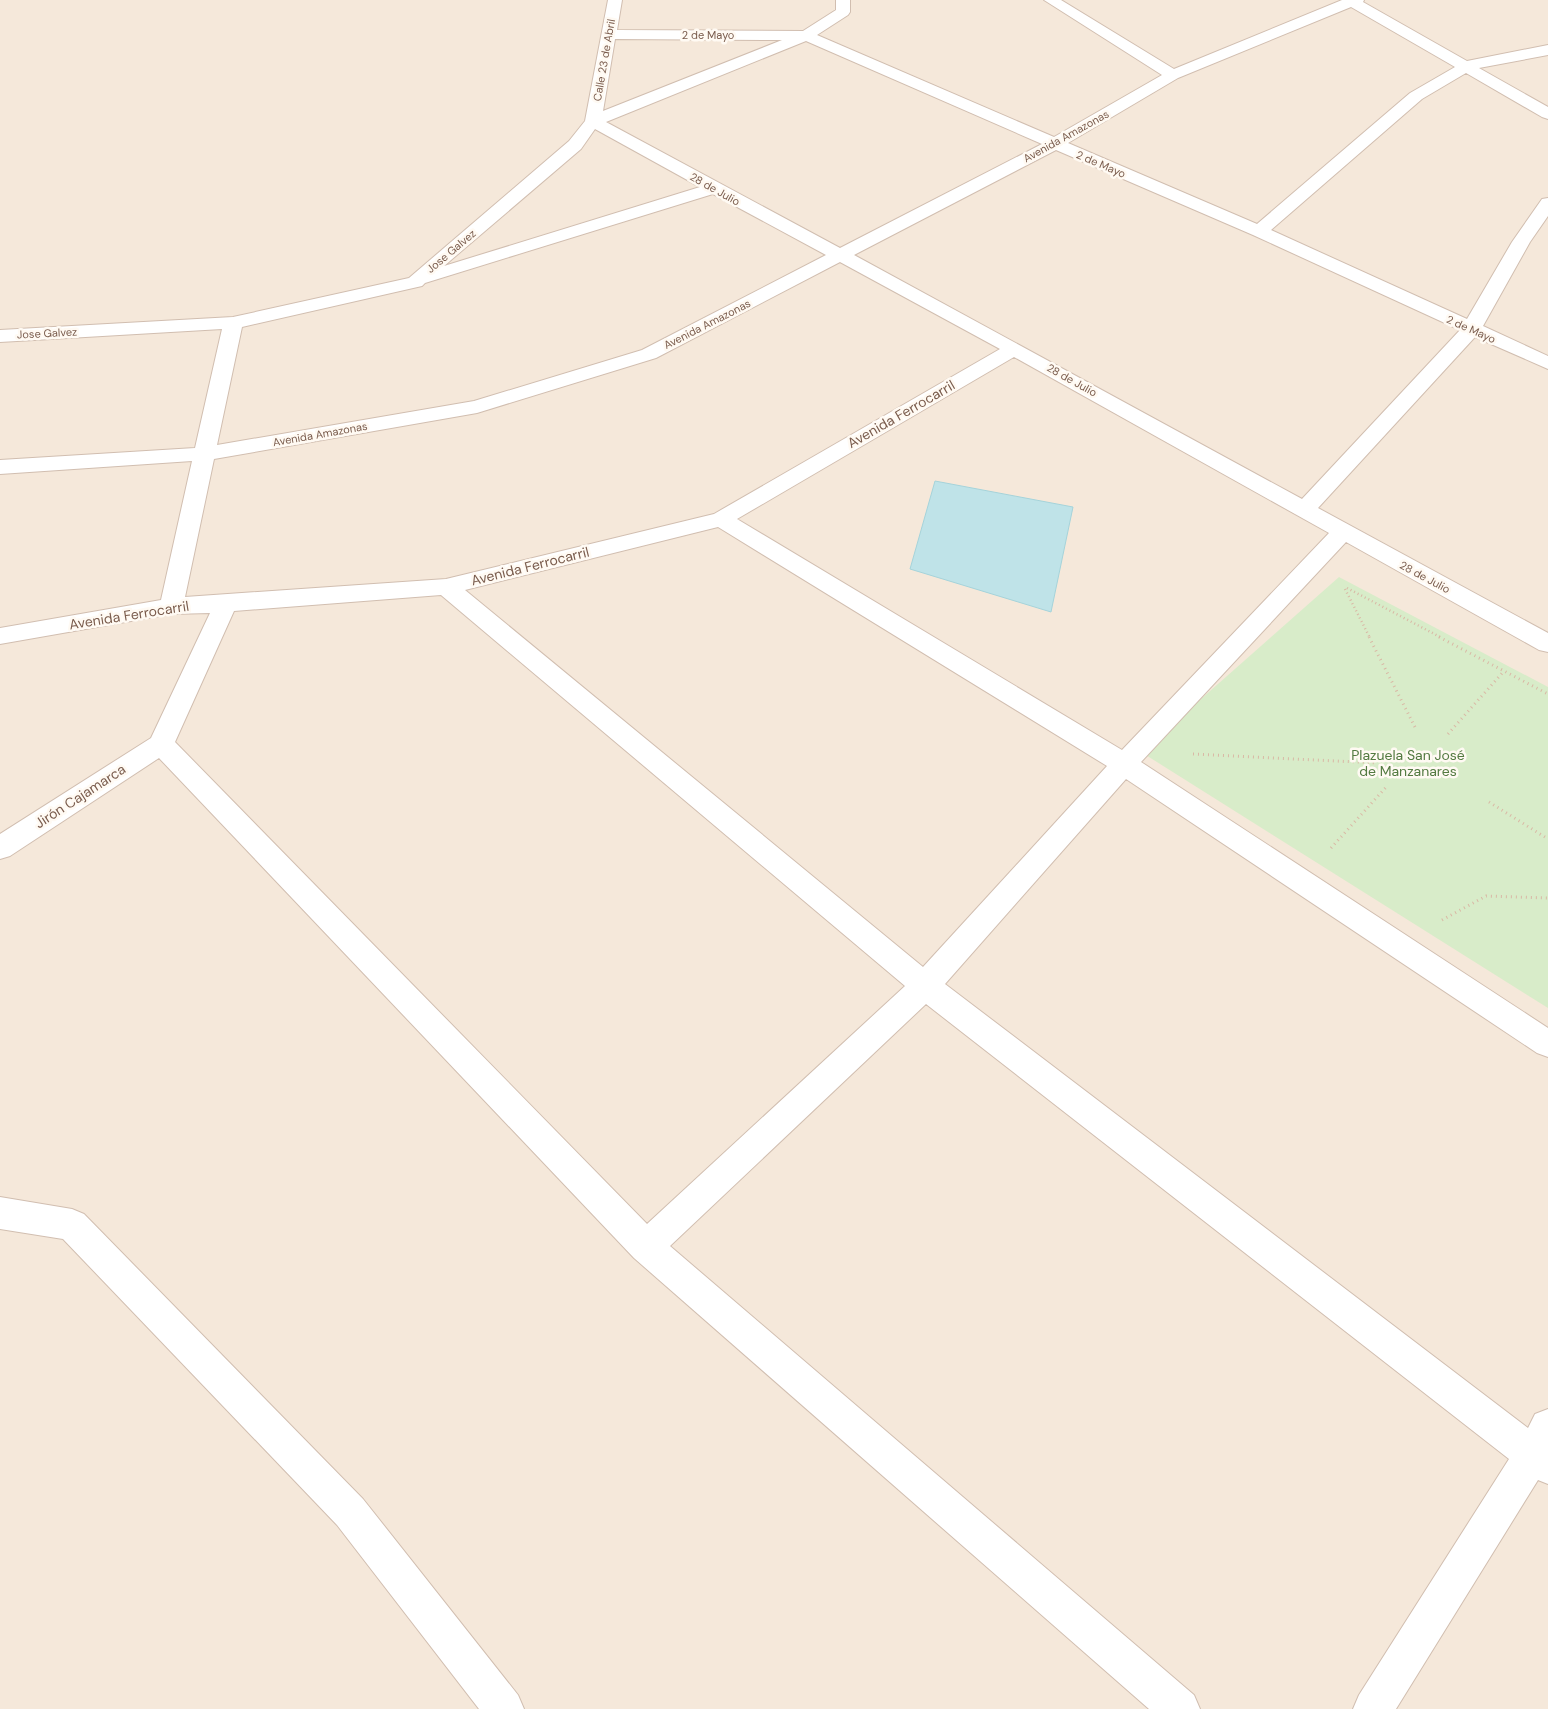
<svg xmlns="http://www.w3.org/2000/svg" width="1548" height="1709" font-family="'DM Sans',sans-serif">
  <rect width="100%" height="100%" fill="#fdf6ec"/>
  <rect fill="#f5e8da" x="0" y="0" width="1548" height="1709"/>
  <polygon fill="#d8ecc9" points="1339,577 1548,687 1548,1008 1141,752"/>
  <polygon fill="#bfe3e8" stroke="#a5d3da" points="935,481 1073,507 1051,612 910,569"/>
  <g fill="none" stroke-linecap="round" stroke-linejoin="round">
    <defs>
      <g id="minor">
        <path d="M608,0H622L617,30L803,31L836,10V0H850V12L848,15L817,35L1054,137L1162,75L1044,0H1061L1174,69L1342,0H1364L1363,2L1467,61L1548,45V55L1479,68L1548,107V119L1542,117L1466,73L1422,99L1271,230L1467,319L1512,242L1542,199L1548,198V216L1530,242L1483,326L1548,356V369L1475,337L1318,508L1548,633V652L1539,650L1346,542L1141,762L1548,1028V1057L1537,1053L1126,779L945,984L1528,1428L1535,1414L1548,1409V1484L1538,1480L1396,1709H1353L1359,1695L1509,1459L926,1004L670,1246L1194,1695L1200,1709H1149L634,1258L159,758L10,856L0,859V834L151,738L210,613L171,614L0,644V628L161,600L192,461L0,474V460L195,448L222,329L0,342V330L233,317L409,278L569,141L585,121ZM1351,7L1455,67L1410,93L1257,224L1068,143L1178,78ZM615,39L782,40L603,111ZM806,41L1042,144L840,248L606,122ZM595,129L700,187L444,266L581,149ZM1056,150L1253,235L1460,330L1302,499L854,255ZM713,194L826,255L642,350L474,401L217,445L242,327L422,286L425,283ZM840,262L1000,349L714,514L446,579L185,597L214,459L477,413L656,358ZM1014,357L1329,533L1122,750L737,519ZM718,527L1107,766L923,967L465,590ZM441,595L905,986L647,1224L175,742L234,611Z"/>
        <polygon points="0,1197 72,1209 84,1214 363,1499 518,1695 524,1709 479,1709 337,1525 63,1239 0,1229"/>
      </g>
    </defs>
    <use href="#minor" stroke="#d1beb0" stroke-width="2"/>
    <g stroke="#d9b8a5" stroke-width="2.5" stroke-dasharray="1 3" stroke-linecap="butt">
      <polyline points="1347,588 1442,638"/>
      <polyline points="1345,589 1370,638"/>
    </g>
    <g stroke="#d9b8a5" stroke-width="3" stroke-dasharray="1 4" stroke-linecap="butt">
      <polyline points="1369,637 1416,729"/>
      <polyline points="1439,637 1548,694"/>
      <polyline points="1448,734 1504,671"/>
      <polyline points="1193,754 1377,763"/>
      <polyline points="1489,802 1548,839"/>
      <polyline points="1331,848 1388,785"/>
      <polyline points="1442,920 1486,896 1548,898"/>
    </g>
    <use href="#minor" fill="#fff" fill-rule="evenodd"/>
  </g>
  <g text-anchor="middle" stroke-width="5" stroke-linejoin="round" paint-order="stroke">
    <g font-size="11" fill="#7a5c4d" stroke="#fffaf3">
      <text x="708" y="39">2 de Mayo</text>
      <text transform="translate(604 60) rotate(-80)" y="4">Calle 23 de Abril</text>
      <text transform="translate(1066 136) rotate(-29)" y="4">Avenida Amazonas</text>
      <text transform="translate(1101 164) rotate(23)" y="4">2 de Mayo</text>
      <text transform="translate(715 189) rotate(29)" y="4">28 de Julio</text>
      <text transform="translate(451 251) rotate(-40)" y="4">Jose Galvez</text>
      <text transform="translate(707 324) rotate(-27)" y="4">Avenida Amazonas</text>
      <text transform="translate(1471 329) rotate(24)" y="4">2 de Mayo</text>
      <text transform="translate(47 333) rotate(-3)" y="4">Jose Galvez</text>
      <text transform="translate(1072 380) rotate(29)" y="4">28 de Julio</text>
      <text transform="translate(320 434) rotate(-10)" y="4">Avenida Amazonas</text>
      <text transform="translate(1425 577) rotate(28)" y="4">28 de Julio</text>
    </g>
    <g font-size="14" fill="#7a5c4d" stroke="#fffaf3">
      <text transform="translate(901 414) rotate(-30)" y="5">Avenida Ferrocarril</text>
      <text transform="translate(530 566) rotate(-14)" y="5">Avenida Ferrocarril</text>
      <text transform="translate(129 615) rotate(-9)" y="5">Avenida Ferrocarril</text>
      <text transform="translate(80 796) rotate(-33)" y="5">Jirón Cajamarca</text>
    </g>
    <g font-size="14" fill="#537a41" stroke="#fffaf3">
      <text x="1408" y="760">Plazuela San José<tspan x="1408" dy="16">de Manzanares</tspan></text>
    </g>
  </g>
</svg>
